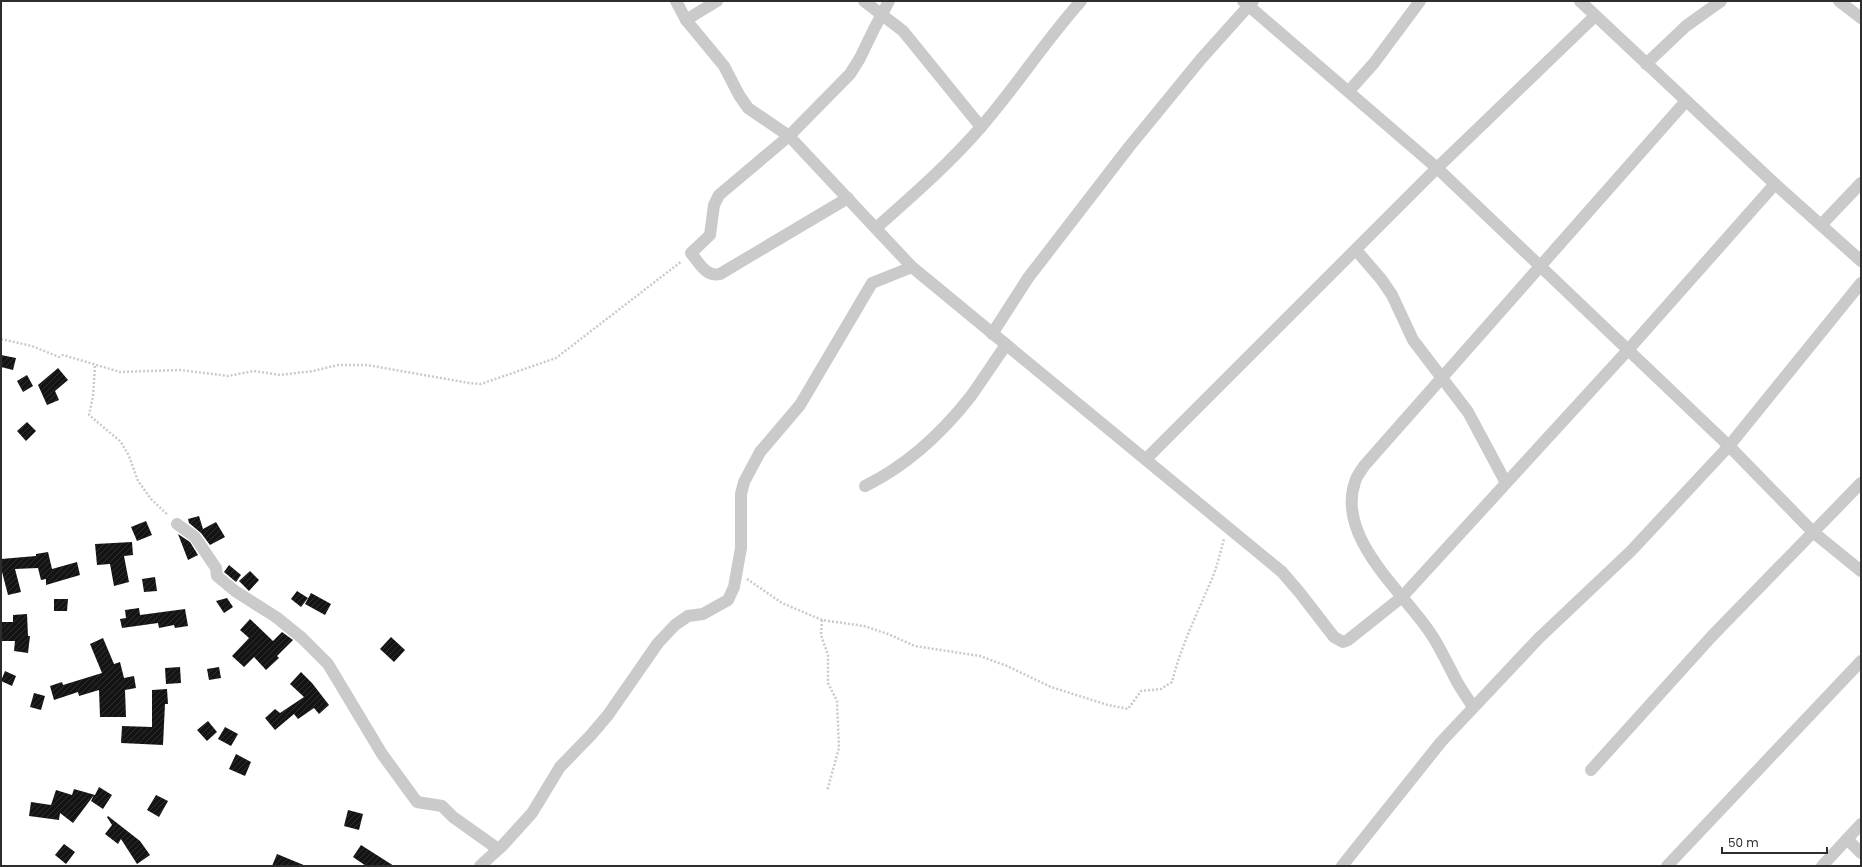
<svg xmlns="http://www.w3.org/2000/svg" width="1862" height="867" font-family="Poppins,sans-serif">
  <defs>
    <pattern id="building-hatch" width="6" height="6" patternUnits="userSpaceOnUse"><rect width="6" height="6" fill="#141414"/><path d="M-1 1l2-2M0 6l6-6M5 7l2-2" fill="none" stroke="#2e2e2e"/></pattern>
  </defs>
  <rect width="100%" height="100%" fill="#fff"/>
  <g fill="url(#building-hatch)">
    <polygon points="1,355 16,358 13,370 1,367"/>
    <polygon points="58,368 68,380 55,391 59,400 47,405 38,385"/>
    <polygon points="27,375 33,386 23,392 17,381"/>
    <polygon points="27,422 36,431 26,441 17,431"/>
    <polygon points="199,516 203,529 216,522 225,537 210,545 201,533 189,523 188,519"/>
    <polygon points="146,521 152,535 137,541 131,527"/>
    <polygon points="178,534 190,542 198,555 188,560"/>
    <polygon points="132,542 133,555 124,556 129,582 114,586 110,564 97,565 95,544"/>
    <polygon points="48,552 52,569 77,562 80,575 46,585 46,579 41,580 38,568 15,569 21,592 8,595 1,568 1,559 36,556 36,554"/>
    <polygon points="229,565 241,575 236,582 224,572"/>
    <polygon points="250,571 259,580 249,591 239,581"/>
    <polygon points="155,577 157,591 144,592 142,579"/>
    <polygon points="297,591 308,598 301,607 291,599"/>
    <polygon points="311,593 331,604 325,615 305,604"/>
    <polygon points="227,598 233,607 224,613 216,601"/>
    <polygon points="54,599 68,599 67,611 54,611"/>
    <polygon points="139,608 140,615 185,609 188,626 175,628 174,625 159,628 158,623 122,628 120,619 126,618 125,610"/>
    <polygon points="27,614 28,636 30,636 28,653 14,651 15,641 1,641 1,622 13,622 13,615"/>
    <polygon points="250,619 273,641 282,632 293,640 277,656 279,658 266,670 254,657 244,667 232,656 249,638 240,630"/>
    <polygon points="391,637 405,650 394,662 380,649"/>
    <polygon points="103,638 114,664 120,662 124,678 134,676 136,688 125,690 126,717 100,717 99,690 79,696 78,692 54,700 50,686 62,682 63,685 102,673 90,644"/>
    <polygon points="180,667 181,683 166,684 165,668"/>
    <polygon points="219,667 221,678 209,680 207,669"/>
    <polygon points="5,671 16,676 12,686 1,681"/>
    <polygon points="301,672 312,683 329,705 319,714 314,708 298,719 294,714 275,730 265,718 275,709 280,713 304,697 290,684"/>
    <polygon points="167,689 168,704 165,704 163,745 121,743 122,726 152,727 152,690"/>
    <polygon points="34,693 45,696 41,710 30,707"/>
    <polygon points="208,721 217,732 207,741 197,730"/>
    <polygon points="225,727 238,734 231,746 218,739"/>
    <polygon points="236,754 251,762 245,776 229,769"/>
    <polygon points="99,787 112,795 103,809 91,801 94,795 73,823 60,813 59,820 29,816 31,802 51,805 56,790 72,795 74,789 95,795"/>
    <polygon points="156,795 168,801 159,817 147,810"/>
    <polygon points="348,810 363,814 359,830 344,826"/>
    <polygon points="108,816 140,841 150,855 137,864 121,839 118,844 105,834 112,825 107,817"/>
    <polygon points="64,844 75,852 66,864 55,855"/>
    <polygon points="361,845 394,866 366,866 353,857"/>
    <polygon points="277,854 306,866 272,866"/>
  </g>
  <g fill="none" stroke-linecap="round" stroke-linejoin="round">
    <g stroke="#cacaca" stroke-width="2.5" stroke-dasharray="2 2" stroke-linecap="butt">
      <polyline points="1,339 32,346 59,357 63,355 120,372 180,370 228,376 254,371 280,375 313,371 338,365 367,365 469,383 481,384 556,358 682,261"/>
      <polyline points="95,366 93,396 89,415 121,442 129,456 138,481 151,499 168,515"/>
      <path d="M747,579L782,603L822,620L864,626L888,634L915,646L980,656L1007,666L1051,687L1108,705L1128,709L1141,691L1161,689L1172,682C1181,646 1196,616 1211,581C1217,568 1220,553 1224,539"/>
      <polyline points="822,620 821,635 828,655 828,683 837,701 839,748 827,791"/>
    </g>
    <g stroke="#cacaca" stroke-width="12">
      <polyline points="676,1 686,20 724,66 739,95 748,108 789,136 912,267 1282,572 1300,593 1334,637 1343,642 1348,640 1402,597 1628,350 1775,184"/>
      <polyline points="864,1 903,31 981,127"/>
      <polyline points="1243,1 1437,168 1729,446 1813,532 1861,571"/>
      <polyline points="1580,1 1775,184 1861,261"/>
      <polyline points="1839,1 1861,18"/>
      <polyline points="686,20 717,1"/>
      <polyline points="1646,64 1686,26 1721,1"/>
      <polyline points="1349,91 1374,63 1420,1"/>
      <path d="M848,198L720,274C706,277 699,263 691,253L710,235L714,205L719,195L789,136L850,74L860,58L874,29L889,1"/>
      <polyline points="1821,225 1861,183"/>
      <path d="M876,228C912,196 949,164 981,127C1016,87 1045,41 1081,1"/>
      <polyline points="1356,250 1381,279 1392,295 1413,340 1468,412 1506,483"/>
      <polyline points="992,334 1028,278 1129,147 1201,59 1253,1"/>
      <polyline points="1146,459 1437,168 1595,16"/>
      <path d="M865,486C908,465 942,433 971,396C983,379 994,362 1006,345"/>
      <polyline points="177,524 195,537 216,568 217,576 235,591 276,617 302,638 328,664 382,754 417,802 442,806 453,817 498,849"/>
      <path d="M1473,707C1467,697 1459,687 1454,676C1446,661 1439,645 1429,631C1402,591 1336,537 1355,482C1356,477 1361,471 1364,466L1686,101"/>
      <polyline points="1591,770 1712,636 1861,483"/>
      <polyline points="1847,839 1861,853"/>
      <polyline points="480,866 503,845 532,813 560,767 591,735 608,715 658,643 675,625 688,616 703,614 728,600 734,587 741,548 741,494 744,482 760,452 800,405 872,283 912,267"/>
      <polyline points="1342,866 1441,742 1539,638 1631,551 1729,446 1861,283"/>
      <polyline points="1667,866 1861,661"/>
      <polyline points="1822,866 1861,824"/>
    </g>
  </g>
  <rect width="1862" height="867" fill="none" stroke="#2d2d2d" stroke-width="4"/>
  <path d="M1722 847v6h105v-6" fill="none" stroke="#2d2d2d" stroke-width="2"/>
  <text x="1728" y="847" font-size="12" fill="#2d2d2d" stroke="#ffffff" stroke-width="3" paint-order="stroke">50 m</text>
</svg>
